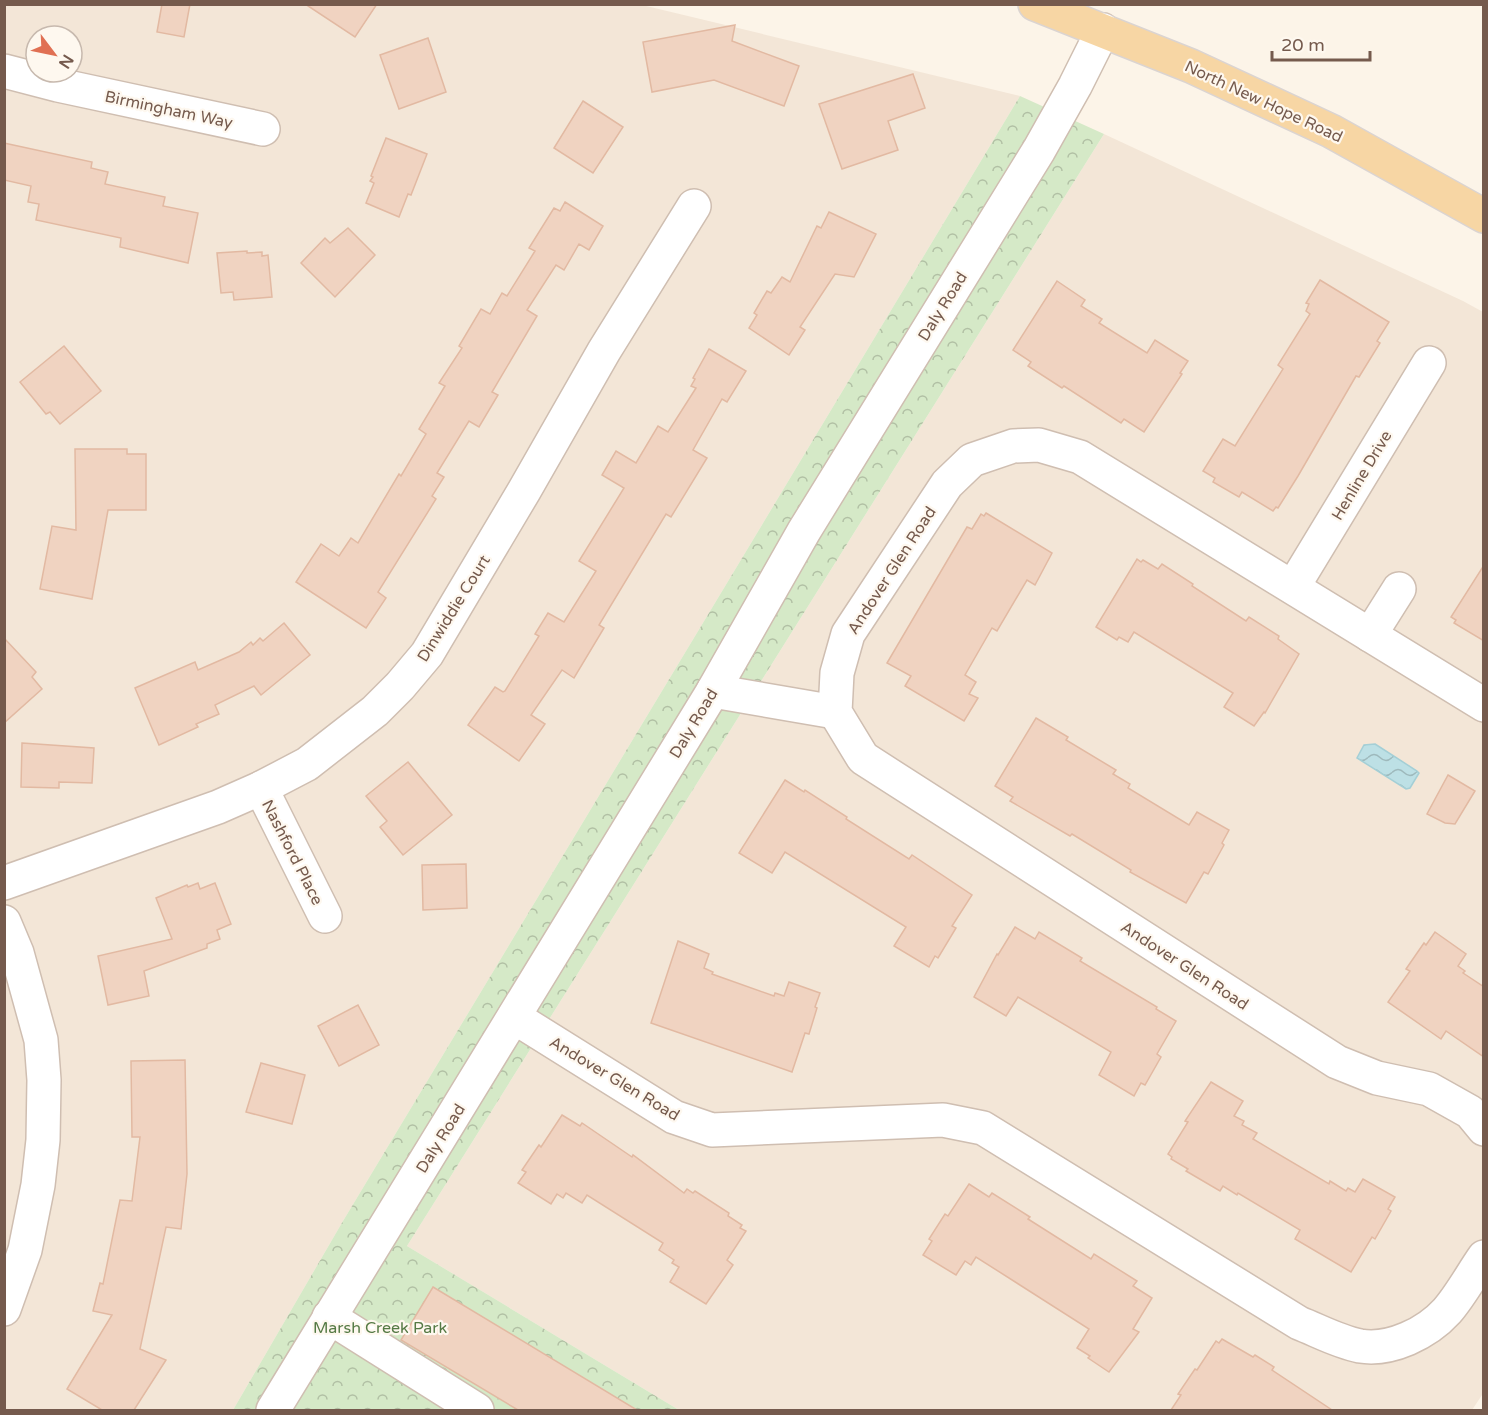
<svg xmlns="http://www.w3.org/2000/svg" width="1488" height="1415" font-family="'Varela Round',sans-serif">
  <defs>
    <pattern id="park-crowns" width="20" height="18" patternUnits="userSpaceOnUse" patternTransform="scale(1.5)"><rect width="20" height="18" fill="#d5e9c7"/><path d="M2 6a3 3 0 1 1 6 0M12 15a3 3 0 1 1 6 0" fill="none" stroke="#b1c0a4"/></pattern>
    <pattern id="water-waves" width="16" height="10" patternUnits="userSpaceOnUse" patternTransform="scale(1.5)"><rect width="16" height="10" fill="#bde0e5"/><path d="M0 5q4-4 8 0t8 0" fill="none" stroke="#9eb9bc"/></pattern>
  </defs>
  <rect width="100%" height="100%" fill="#fcf4e8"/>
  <g fill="#f3e6d7" fill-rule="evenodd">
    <path d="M5,5H642L1020,96L343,1221L233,1410H5ZM36,36H72V72H36Z"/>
    <polygon points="1104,134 1463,301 1483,312 1484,1392 1472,1410 679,1410 407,1246"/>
  </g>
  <polygon fill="url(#park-crowns)" points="1020,96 1104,134 407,1246 679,1410 233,1410 343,1221"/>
  <polygon fill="url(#water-waves)" stroke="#a4cfd6" stroke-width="1.5" points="1375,744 1417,771 1419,773 1410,788 1406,789 1357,758 1364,745"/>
  <g fill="#f0d3c1" stroke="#e2b9a2" stroke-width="1.5">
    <polygon points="162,4 190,4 184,37 157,32"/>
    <polygon points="305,4 377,4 355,37"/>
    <polygon points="735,25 732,41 799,66 784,106 714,80 652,92 643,42"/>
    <polygon points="428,38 446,92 399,109 380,55"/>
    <polygon points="913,74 925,108 888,121 898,150 842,169 819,104"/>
    <polygon points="583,101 623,127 593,173 554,148"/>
    <polygon points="386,138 427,154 411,195 408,194 399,217 366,203 374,183 370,181 373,177 371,176"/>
    <polygon points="4,143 92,162 91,168 108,172 105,184 165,197 163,206 198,213 188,263 120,247 121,238 36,220 39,204 28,202 31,186 4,180"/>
    <polygon points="565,202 603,226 589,250 579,244 564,270 556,265 527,310 537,316 492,392 498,395 479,427 469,421 437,473 444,477 432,496 436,499 378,592 386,598 366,628 296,582 321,544 339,556 351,538 358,543 399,474 401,476 426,434 419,429 445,386 439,383 462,348 459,346 481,309 490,314 502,293 507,296 535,251 529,248 554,208 560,211"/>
    <polygon points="829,212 876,234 854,277 835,274 800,327 805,330 789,355 749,328 757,315 754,313 767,291 771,293 782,277 790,282 817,226 821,228"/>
    <polygon points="348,228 375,255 335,297 301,263 325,238 330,243"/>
    <polygon points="247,251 247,253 262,252 262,256 268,255 272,297 234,300 233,292 221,293 217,253"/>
    <polygon points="1320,280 1389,322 1377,341 1380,343 1359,377 1356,376 1298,476 1278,508 1276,507 1273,511 1242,492 1239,497 1213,482 1215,478 1203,471 1223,439 1235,446 1283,369 1278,365 1310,314 1306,311 1309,304 1306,303"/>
    <polygon points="1057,281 1085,300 1081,306 1102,319 1099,323 1147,353 1155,340 1188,361 1180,373 1182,374 1144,432 1124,419 1121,423 1064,386 1062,388 1028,366 1031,362 1013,350"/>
    <polygon points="64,346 101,391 60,424 50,412 46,414 20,382"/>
    <polygon points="709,349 746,371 727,402 722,399 693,450 707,458 671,517 666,514 599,625 604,628 574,678 562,670 531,715 545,724 519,761 468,725 495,687 503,692 505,691 539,636 535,634 548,613 564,622 596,571 579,561 624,488 602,475 616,451 636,463 658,426 668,432 696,388 691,386 695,379 693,378"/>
    <polygon points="75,449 127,449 127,454 146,454 146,510 108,510 92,599 40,589 52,526 76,530"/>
    <polygon points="986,513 1052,553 1035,585 1027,580 997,631 992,628 965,675 976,682 969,694 978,698 964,721 905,686 911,676 887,663 967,527 972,529 981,514 984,516"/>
    <polygon points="1137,559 1141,562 1143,560 1158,569 1162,564 1193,584 1192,586 1246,621 1249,617 1279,636 1278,639 1299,654 1265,713 1264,712 1254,726 1224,707 1233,693 1134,632 1128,642 1119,637 1117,640 1096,627"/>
    <polygon points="1484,565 1484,641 1454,623 1456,620 1451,617"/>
    <polygon points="284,623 310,655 261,695 254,686 215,705 219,714 196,724 198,727 159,745 135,688 195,662 198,670 239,652 251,642 253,645 260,638 263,641"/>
    <polygon points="4,638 36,672 32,677 42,689 4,723"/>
    <polygon points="1036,718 1068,737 1066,740 1116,770 1113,774 1130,784 1128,788 1189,825 1197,812 1229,830 1222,843 1224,845 1208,874 1204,872 1186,903 1130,872 1131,870 1072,834 1070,836 1010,801 1013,797 995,786"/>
    <polygon points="22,743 94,748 92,783 59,782 59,788 21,787"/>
    <polygon points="408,762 452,815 403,855 380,827 387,821 366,796"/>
    <polygon points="1448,775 1475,791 1455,824 1445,823 1427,814"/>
    <polygon points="785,780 804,792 805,790 847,817 846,819 909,859 912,855 972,895 952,926 956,928 938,958 935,956 929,967 894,946 906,927 785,852 772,873 739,853"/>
    <polygon points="466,864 467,908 423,910 422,865"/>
    <polygon points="198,883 200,889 215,883 231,924 217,930 220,939 207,944 207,948 144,971 149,996 108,1005 98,956 172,939 156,898 187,885 188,887"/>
    <polygon points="1015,927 1035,939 1039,932 1082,958 1080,961 1157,1007 1156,1009 1176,1021 1157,1054 1161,1057 1145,1085 1141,1083 1134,1096 1099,1075 1111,1052 1018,997 1006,1016 974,997 997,954 998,955"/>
    <polygon points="1435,932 1466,954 1458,966 1465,971 1463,973 1484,987 1484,1057 1446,1031 1441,1039 1388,1002 1410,971 1406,969 1424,943 1426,945"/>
    <polygon points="678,941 709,954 704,968 713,972 712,974 774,996 775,993 784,996 789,982 820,993 815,1007 817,1008 809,1034 805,1033 792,1072 651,1023"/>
    <polygon points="358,1005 379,1045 339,1066 318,1026"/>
    <polygon points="185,1060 187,1174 181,1229 166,1227 140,1349 166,1360 134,1410 102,1410 67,1389 112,1315 93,1311 100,1283 103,1284 120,1200 132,1201 140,1137 132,1137 131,1061"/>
    <polygon points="261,1063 305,1075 292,1124 246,1112"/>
    <polygon points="1211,1082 1243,1101 1234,1116 1244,1121 1242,1125 1257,1133 1253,1139 1329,1184 1330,1181 1346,1191 1348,1188 1355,1192 1363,1179 1395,1197 1388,1209 1391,1211 1375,1239 1372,1237 1351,1272 1295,1239 1300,1230 1238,1193 1237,1195 1223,1186 1220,1191 1186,1171 1188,1169 1171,1159 1172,1157 1168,1154 1188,1122 1185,1121"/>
    <polygon points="562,1115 580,1126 582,1123 632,1157 633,1155 684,1193 687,1189 693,1193 695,1191 729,1213 728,1216 742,1225 740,1228 746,1231 727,1260 733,1265 706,1304 670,1282 679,1267 672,1263 674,1260 659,1250 663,1243 587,1195 582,1203 566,1193 563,1198 557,1194 551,1204 518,1183 526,1172 522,1170 539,1145 541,1147"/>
    <polygon points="969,1184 989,1197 992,1193 1030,1217 1028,1219 1091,1259 1094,1254 1137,1281 1133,1286 1152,1298 1133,1329 1139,1332 1109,1372 1088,1358 1090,1356 1077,1348 1089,1329 976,1257 971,1265 965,1261 956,1275 923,1255 932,1241 929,1239 945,1214 948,1216"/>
    <polygon points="433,1287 637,1410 518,1410 401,1340"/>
    <polygon points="1222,1339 1253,1357 1255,1355 1274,1367 1272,1370 1332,1410 1171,1410 1181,1395 1178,1394 1195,1369 1197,1370 1216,1341 1219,1343"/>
  </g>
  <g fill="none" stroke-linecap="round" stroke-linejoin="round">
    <defs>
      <g id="minor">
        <polyline points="4,71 58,85 263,129"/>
        <polyline points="1293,587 1429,363"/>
        <polyline points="1370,635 1399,589"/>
        <polyline points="713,691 835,712"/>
        <polyline points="1484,705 1080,457 1039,445 1013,446 972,460 947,484 848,634 837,673 835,712 863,758 1337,1062 1377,1078 1429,1089 1470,1112 1484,1129"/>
        <polyline points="261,788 325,916"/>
        <polyline points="4,883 218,807 261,788 307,764 375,711 400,686 427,654 524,491 604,351 694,206"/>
        <polyline points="4,922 17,953 41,1040 44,1080 43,1140 38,1185 25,1250 4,1309"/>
        <path d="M514,1017L674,1117L712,1130L943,1120L983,1128L1299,1323C1319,1331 1339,1342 1360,1346C1391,1351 1427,1333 1447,1311C1461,1295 1472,1274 1484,1257"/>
        <polyline points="329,1317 477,1410"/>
        <polyline points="273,1410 713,691 804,531 1039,150 1075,86 1103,30"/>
      </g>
      <polyline id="major" points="1035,4 1191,66 1331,131 1484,216"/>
    </defs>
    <use href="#minor" stroke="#cfbeb1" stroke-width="36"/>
    <use href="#major" stroke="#dbd4d1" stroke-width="36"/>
    <use href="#minor" stroke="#fff" stroke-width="33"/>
    <use href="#major" stroke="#f7d6a4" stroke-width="33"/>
  </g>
  <g text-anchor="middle" stroke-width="4.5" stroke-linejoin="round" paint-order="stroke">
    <g font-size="16" fill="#755a4d" stroke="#fef8ef">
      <text transform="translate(1264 101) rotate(25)" y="6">North New Hope Road</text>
      <text transform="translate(169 109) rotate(12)" y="6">Birmingham Way</text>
      <text transform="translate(942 306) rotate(-58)" y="6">Daly Road</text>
      <text transform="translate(1361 475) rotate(-59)" y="6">Henline Drive</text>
      <text transform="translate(891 570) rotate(-57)" y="6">Andover Glen Road</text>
      <text transform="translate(453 608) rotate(-58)" y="6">Dinwiddie Court</text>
      <text transform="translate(693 723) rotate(-59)" y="6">Daly Road</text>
      <text transform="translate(293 852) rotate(63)" y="6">Nashford Place</text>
      <text transform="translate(1185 965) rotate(33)" y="6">Andover Glen Road</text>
      <text transform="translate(615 1078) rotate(31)" y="6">Andover Glen Road</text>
      <text transform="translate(440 1138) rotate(-58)" y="6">Daly Road</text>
    </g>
    <g font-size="16" fill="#557a45" stroke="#fef8ef">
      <text x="380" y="1333">Marsh Creek Park</text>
    </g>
  </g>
  <rect width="1488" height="1415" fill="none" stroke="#755a4d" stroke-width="12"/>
  <g transform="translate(54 54) rotate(122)"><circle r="28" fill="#fef8ef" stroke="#c7b9ae" stroke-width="1.5"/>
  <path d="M0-4.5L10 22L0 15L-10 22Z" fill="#e07053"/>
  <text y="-9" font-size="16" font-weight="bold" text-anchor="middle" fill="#755a4d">N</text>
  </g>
  <path d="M1272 51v9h98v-9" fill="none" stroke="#755a4d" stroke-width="3"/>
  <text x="1281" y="51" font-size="18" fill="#755a4d" stroke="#fef8ef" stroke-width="4.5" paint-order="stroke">20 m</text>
</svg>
